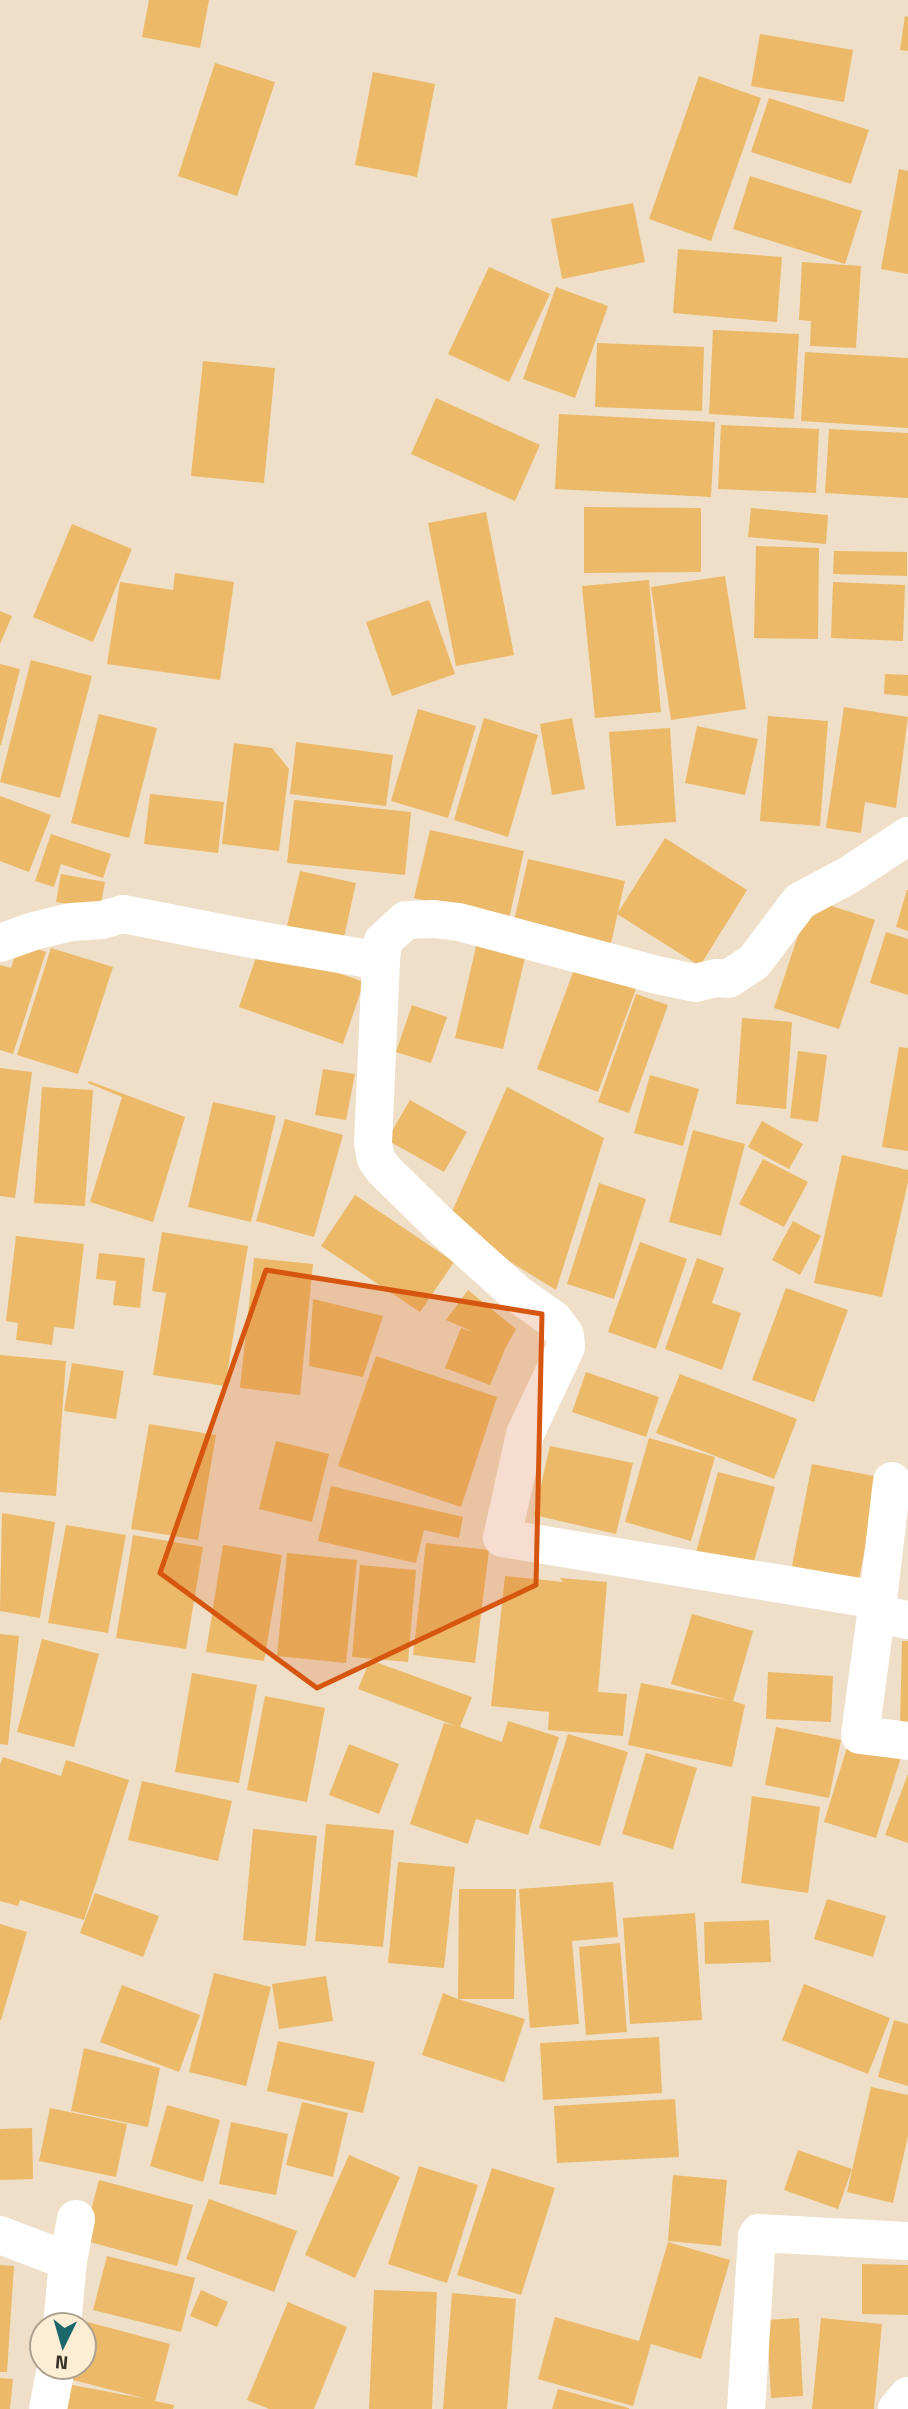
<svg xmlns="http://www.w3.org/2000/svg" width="908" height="2409" font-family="'Titillium Web',sans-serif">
  <rect width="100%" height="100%" fill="#efdfc8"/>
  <g fill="#ebb968">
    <polygon points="149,0 209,0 200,48 142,37"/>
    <polygon points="905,16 908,17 908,51 900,50"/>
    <polygon points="760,34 853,50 844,102 751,86"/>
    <polygon points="215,63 275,82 237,196 178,176"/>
    <polygon points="373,72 435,84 417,177 355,165"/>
    <polygon points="699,76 761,98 711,241 649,219"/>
    <polygon points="769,98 869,130 851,184 751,152"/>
    <polygon points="899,169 908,171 908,274 881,269"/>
    <polygon points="750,176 862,211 845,264 733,229"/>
    <polygon points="633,203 645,262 562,279 551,219"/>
    <polygon points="678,249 782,257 777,322 673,313"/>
    <polygon points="802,262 861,266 856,348 810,346 811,321 799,320"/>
    <polygon points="489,267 550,294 509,382 448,354"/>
    <polygon points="556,287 608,306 575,398 523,379"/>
    <polygon points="713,330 799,334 794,419 709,414"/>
    <polygon points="597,343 704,347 702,411 595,407"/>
    <polygon points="805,352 908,358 908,428 801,421"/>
    <polygon points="203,361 275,368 264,483 191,476"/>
    <polygon points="436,398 540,445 515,501 411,454"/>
    <polygon points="559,414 715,422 711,497 555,489"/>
    <polygon points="721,425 819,429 816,493 718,489"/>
    <polygon points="829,429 908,433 908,498 825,493"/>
    <polygon points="584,507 701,508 701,572 584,573"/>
    <polygon points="751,508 828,515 826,544 748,537"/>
    <polygon points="486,512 514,655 456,666 428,523"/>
    <polygon points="72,524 132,549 93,642 33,617"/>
    <polygon points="756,546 819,548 818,639 754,638"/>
    <polygon points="834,551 907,552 907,576 833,574"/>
    <polygon points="175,573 234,582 220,680 107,664 120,582 173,590"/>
    <polygon points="725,576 746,709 671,720 651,587"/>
    <polygon points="649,580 661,712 595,718 582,586"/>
    <polygon points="833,582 905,585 903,641 831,638"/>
    <polygon points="429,600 455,674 392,696 366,622"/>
    <polygon points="0,611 12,616 0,644"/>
    <polygon points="31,660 92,676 60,798 0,782"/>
    <polygon points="0,664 20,669 1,745 0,745"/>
    <polygon points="885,674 908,675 908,696 884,694"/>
    <polygon points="844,707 908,717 896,808 865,802 861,833 826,828"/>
    <polygon points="418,709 476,726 448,818 391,801"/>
    <polygon points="99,714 157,728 129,838 71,823"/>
    <polygon points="768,716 828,721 820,826 760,821"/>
    <polygon points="484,718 538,735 508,837 454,820"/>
    <polygon points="572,718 585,789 552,795 540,724"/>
    <polygon points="697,726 758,739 745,795 685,783"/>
    <polygon points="670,728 676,822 616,826 609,732"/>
    <polygon points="296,742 393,755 386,806 290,794"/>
    <polygon points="234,743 272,748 289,769 279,851 222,844"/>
    <polygon points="150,794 224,802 218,853 144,844"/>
    <polygon points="0,796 51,815 29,872 0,861"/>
    <polygon points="294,800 411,812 405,875 287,863"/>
    <polygon points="430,830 524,851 509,919 414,898"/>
    <polygon points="51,834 111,854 103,878 61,864 54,887 35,881"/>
    <polygon points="665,838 747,890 700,966 617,914"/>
    <polygon points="528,859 625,881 611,943 514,921"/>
    <polygon points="300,871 356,883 341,951 284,939"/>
    <polygon points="61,874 105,882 100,909 56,902"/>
    <polygon points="907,890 908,890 908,931 896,927"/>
    <polygon points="810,899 875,920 839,1029 774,1008"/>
    <polygon points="886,932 908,939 908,995 870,983"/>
    <polygon points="477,942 526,954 503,1049 455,1038"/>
    <polygon points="19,943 46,952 13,1054 0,1050 0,965 11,968"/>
    <polygon points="260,946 364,982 343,1044 239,1007"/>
    <polygon points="51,948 113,967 78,1074 17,1055"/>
    <polygon points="575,967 636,989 598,1092 537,1069"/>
    <polygon points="636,994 668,1005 629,1113 598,1102"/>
    <polygon points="412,1005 447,1017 431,1063 396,1052"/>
    <polygon points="742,1018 792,1022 786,1109 736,1104"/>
    <polygon points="899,1047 908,1048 908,1151 882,1147"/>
    <polygon points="798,1051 827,1055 818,1122 790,1118"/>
    <polygon points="0,1068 32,1072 15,1198 0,1196"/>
    <polygon points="323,1069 355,1074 346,1120 315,1115"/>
    <polygon points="650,1075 699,1089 683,1146 634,1133"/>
    <polygon points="89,1081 185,1117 153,1222 90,1202 122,1097 88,1083"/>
    <polygon points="42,1087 93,1090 85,1206 34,1203"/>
    <polygon points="507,1087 604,1138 556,1290 447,1223"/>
    <polygon points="410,1100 467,1132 444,1172 387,1140"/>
    <polygon points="213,1102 276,1116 251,1222 188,1207"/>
    <polygon points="285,1119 343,1135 314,1237 256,1221"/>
    <polygon points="762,1121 803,1144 789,1169 748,1147"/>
    <polygon points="693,1130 745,1144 721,1236 669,1222"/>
    <polygon points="842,1155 908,1170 908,1182 882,1297 814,1283"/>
    <polygon points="763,1159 808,1182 784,1227 739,1204"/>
    <polygon points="599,1183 646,1199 614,1299 567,1284"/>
    <polygon points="355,1195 454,1262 420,1312 321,1246"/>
    <polygon points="793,1221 821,1236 800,1275 772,1260"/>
    <polygon points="162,1232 248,1246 225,1386 153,1375 166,1293 152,1291"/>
    <polygon points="16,1236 84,1244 74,1329 54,1327 52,1345 16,1340 18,1323 6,1321"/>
    <polygon points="640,1242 687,1259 656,1349 608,1332"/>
    <polygon points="99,1253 145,1258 140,1308 113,1305 116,1281 96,1279"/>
    <polygon points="254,1258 313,1264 300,1395 240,1388"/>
    <polygon points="697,1258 724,1268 712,1303 741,1313 722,1370 665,1349"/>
    <polygon points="786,1288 848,1310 814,1402 752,1380"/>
    <polygon points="468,1290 516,1329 506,1347 490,1385 445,1368 461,1328 476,1333 446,1320"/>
    <polygon points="313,1299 383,1316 363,1377 309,1366"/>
    <polygon points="0,1355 66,1361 56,1496 0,1492"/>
    <polygon points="376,1356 497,1397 461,1507 338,1466"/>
    <polygon points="72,1363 124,1371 116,1419 64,1411"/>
    <polygon points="586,1372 659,1397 646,1437 572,1412"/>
    <polygon points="680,1374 797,1419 774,1479 656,1433"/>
    <polygon points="149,1424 216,1435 198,1540 131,1529"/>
    <polygon points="649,1438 715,1457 691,1541 625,1522"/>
    <polygon points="276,1441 329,1454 312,1522 259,1509"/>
    <polygon points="550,1446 633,1463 616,1534 534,1515"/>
    <polygon points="812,1464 879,1477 859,1579 792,1566"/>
    <polygon points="718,1472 775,1487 751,1572 695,1556"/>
    <polygon points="331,1486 463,1517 459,1538 424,1530 416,1563 318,1541"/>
    <polygon points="2,1513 55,1522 40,1618 0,1611"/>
    <polygon points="66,1525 126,1535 108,1633 48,1623"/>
    <polygon points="133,1535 203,1547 186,1649 116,1638"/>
    <polygon points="426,1543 489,1550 475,1663 413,1655"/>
    <polygon points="223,1545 282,1555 264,1661 206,1652"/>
    <polygon points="287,1553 357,1560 346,1663 277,1656"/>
    <polygon points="360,1565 416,1570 408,1662 352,1657"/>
    <polygon points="505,1576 563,1582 560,1578 607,1582 598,1692 627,1694 623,1736 548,1730 549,1712 491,1706"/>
    <polygon points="692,1614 753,1631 733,1701 745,1705 732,1767 628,1745 641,1683 727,1700 671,1684"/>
    <polygon points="0,1634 19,1636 8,1745 0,1744"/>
    <polygon points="42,1639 99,1654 74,1747 17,1732"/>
    <polygon points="902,1641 908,1641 908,1728 900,1728"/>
    <polygon points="370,1660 472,1697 460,1727 502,1742 508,1721 559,1737 528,1835 476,1819 468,1844 410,1824 444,1723 456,1726 358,1689"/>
    <polygon points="768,1672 833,1676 831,1722 766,1719"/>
    <polygon points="192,1673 257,1685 239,1783 175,1772"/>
    <polygon points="265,1696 325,1708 307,1802 247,1790"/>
    <polygon points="776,1727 841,1740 829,1798 765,1785"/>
    <polygon points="568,1734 628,1752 600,1846 539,1828"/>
    <polygon points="849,1741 901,1757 876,1838 824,1822"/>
    <polygon points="349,1744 399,1764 379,1814 329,1795"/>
    <polygon points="646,1753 697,1768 673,1849 622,1834"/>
    <polygon points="3,1757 61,1776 66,1760 129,1780 84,1920 20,1900 18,1906 0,1901 0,1765"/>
    <polygon points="908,1774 908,1843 885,1835"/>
    <polygon points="142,1781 232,1801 218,1861 128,1840"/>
    <polygon points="752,1796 820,1807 808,1893 741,1883"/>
    <polygon points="326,1824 394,1830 383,1947 315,1941"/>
    <polygon points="253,1829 317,1836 306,1946 243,1940"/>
    <polygon points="398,1862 455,1867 444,1968 388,1963"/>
    <polygon points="613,1882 618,1937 572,1941 579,2024 530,2028 519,1889"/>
    <polygon points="459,1889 516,1889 514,1999 458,1999 525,2019 504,2082 422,2055 443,1993 458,1999"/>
    <polygon points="95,1893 159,1916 143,1957 80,1933"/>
    <polygon points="827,1899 886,1916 873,1957 814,1939"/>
    <polygon points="695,1913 702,2020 630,2024 623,1918"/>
    <polygon points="769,1920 771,1962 705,1964 704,1922"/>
    <polygon points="0,1924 27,1932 1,2020 0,2020"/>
    <polygon points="620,1943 627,2032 586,2035 579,1947"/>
    <polygon points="214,1973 271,1987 246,2086 189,2072"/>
    <polygon points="326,1976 333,2021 279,2029 272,1984"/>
    <polygon points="804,1984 890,2018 868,2074 782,2040"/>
    <polygon points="122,1985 200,2015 179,2072 100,2042"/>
    <polygon points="894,2020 908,2024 908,2086 878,2077"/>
    <polygon points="659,2037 662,2093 543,2100 540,2043"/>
    <polygon points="278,2041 375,2062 363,2113 267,2091"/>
    <polygon points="84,2048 160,2068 148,2127 71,2111"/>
    <polygon points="871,2087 908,2095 908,2136 893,2203 847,2192"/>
    <polygon points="675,2099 679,2157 557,2163 554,2106"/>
    <polygon points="302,2102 348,2113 333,2177 286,2165"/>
    <polygon points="167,2105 220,2120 203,2182 150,2166"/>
    <polygon points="50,2108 127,2124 116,2177 39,2161"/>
    <polygon points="231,2122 288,2134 276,2195 219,2184"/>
    <polygon points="32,2128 33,2179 0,2180 0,2129"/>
    <polygon points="798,2150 852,2169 838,2209 784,2190"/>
    <polygon points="349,2155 400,2177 355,2278 305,2255"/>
    <polygon points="419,2166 478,2185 447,2283 388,2264"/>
    <polygon points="492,2168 555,2188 521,2295 457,2275"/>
    <polygon points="673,2175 727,2180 721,2246 668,2241"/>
    <polygon points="99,2180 193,2205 177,2266 83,2240"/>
    <polygon points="209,2199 297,2231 274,2292 186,2259"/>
    <polygon points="668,2242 730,2260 701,2359 651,2344 633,2406 538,2379 555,2317 639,2341"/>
    <polygon points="107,2256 195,2278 181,2332 93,2310"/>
    <polygon points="862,2264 908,2265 908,2315 862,2314"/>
    <polygon points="0,2265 14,2266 7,2372 0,2372"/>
    <polygon points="201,2290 228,2302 217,2327 190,2316"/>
    <polygon points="374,2290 437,2292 432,2409 369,2409"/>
    <polygon points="452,2293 516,2299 507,2409 443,2409"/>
    <polygon points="288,2302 347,2327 314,2409 269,2409 247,2400"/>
    <polygon points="799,2318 803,2396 771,2398 767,2320"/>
    <polygon points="821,2318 882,2324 874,2409 812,2409"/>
    <polygon points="84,2321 170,2344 155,2401 174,2405 173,2409 67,2409 72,2385 147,2399 69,2379 72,2367 84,2367"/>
    <polygon points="0,2378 13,2379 10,2409 0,2409"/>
    <polygon points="558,2389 629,2408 629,2409 552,2409"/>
  </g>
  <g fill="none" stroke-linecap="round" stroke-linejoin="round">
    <g stroke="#fff" stroke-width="38">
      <polyline points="0,943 34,931 71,922 102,920 123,914 257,940 381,961 383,941 406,920 434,919 459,922 657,975 695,983 716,978 728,979 754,962 800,901 849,875 908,836"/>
      <polyline points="381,961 373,1144 376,1159 384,1170 439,1224 516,1293 554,1320 565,1335 566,1347 525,1434 502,1538 878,1600 860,1735 908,1741"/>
      <polyline points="878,1600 892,1481"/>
      <polyline points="877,1614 908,1620"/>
      <polyline points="0,2235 68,2261"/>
      <polyline points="62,2325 68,2261 76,2219"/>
      <polyline points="48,2409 56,2367"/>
      <polyline points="746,2409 757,2236 759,2233 908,2241"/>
      <polyline points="897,2409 908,2396"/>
    </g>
  </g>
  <path fill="#d6550f" fill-opacity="0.2" stroke="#d6550f" stroke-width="5" stroke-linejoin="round" d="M266,1270L542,1314L536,1585L317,1688L160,1573Z"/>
  <g transform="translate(63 2346) rotate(185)"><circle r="33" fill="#fcedd5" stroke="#aca18f" stroke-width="2"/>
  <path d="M0-5L12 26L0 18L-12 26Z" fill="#1a686c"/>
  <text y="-10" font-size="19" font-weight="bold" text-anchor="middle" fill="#352f26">N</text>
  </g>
</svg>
